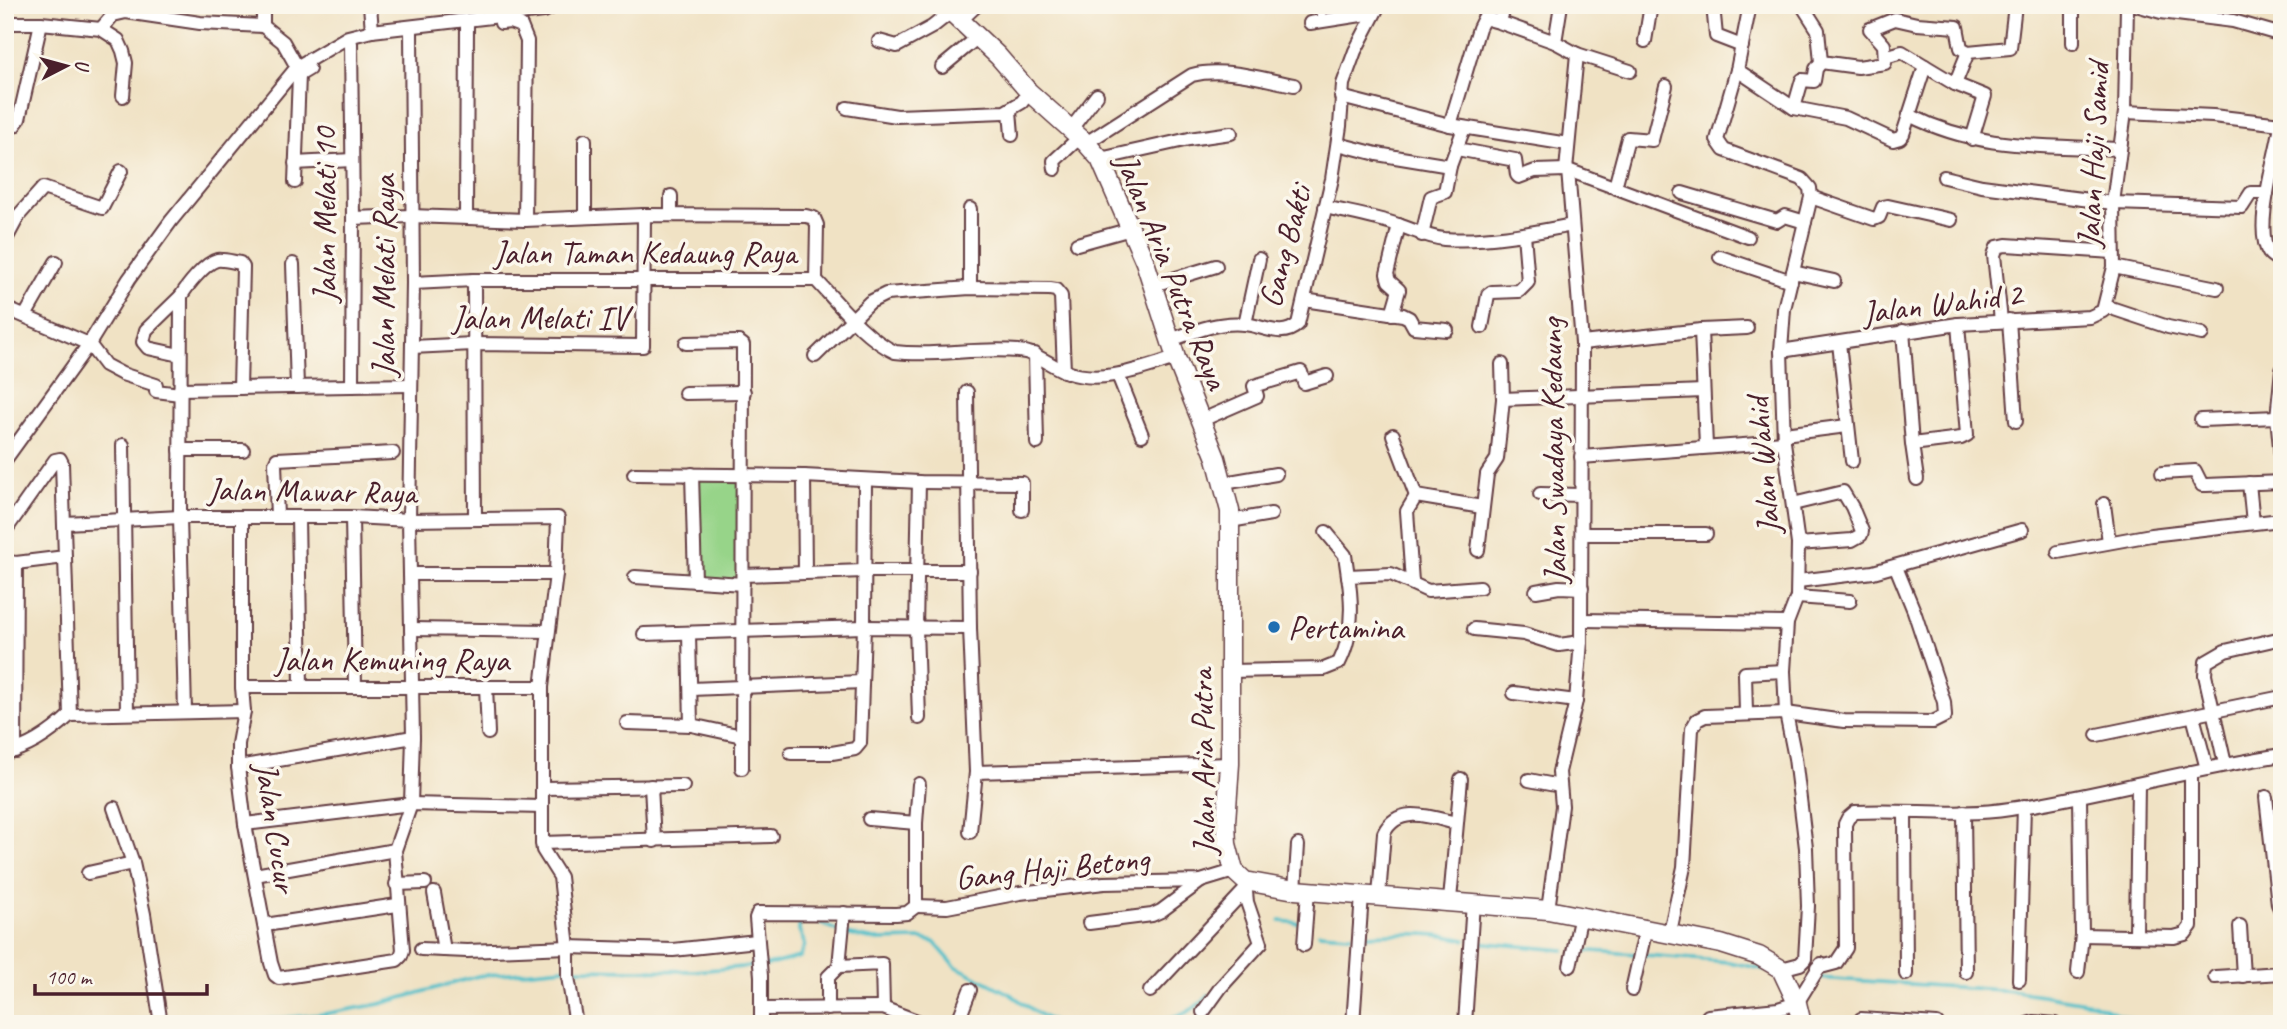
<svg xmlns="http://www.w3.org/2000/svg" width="2287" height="1029" font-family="Caveat,sans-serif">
  <rect width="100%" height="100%" fill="#fbf7ec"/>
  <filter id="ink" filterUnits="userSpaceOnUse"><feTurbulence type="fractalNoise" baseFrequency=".0143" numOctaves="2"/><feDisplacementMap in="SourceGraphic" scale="14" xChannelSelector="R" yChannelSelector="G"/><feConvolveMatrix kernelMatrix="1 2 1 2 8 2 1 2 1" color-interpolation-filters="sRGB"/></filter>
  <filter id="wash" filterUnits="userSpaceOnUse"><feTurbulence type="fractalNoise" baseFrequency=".00686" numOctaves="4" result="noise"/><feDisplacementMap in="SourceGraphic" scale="28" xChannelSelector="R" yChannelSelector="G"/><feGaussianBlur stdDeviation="1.57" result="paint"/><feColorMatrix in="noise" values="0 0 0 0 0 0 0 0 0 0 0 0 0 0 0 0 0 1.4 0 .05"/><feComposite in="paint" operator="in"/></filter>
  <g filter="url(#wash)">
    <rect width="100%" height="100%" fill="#f0e2c4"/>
    <polygon fill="#97d489" stroke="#707a5a" stroke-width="2" points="692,474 741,475 743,584 695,581"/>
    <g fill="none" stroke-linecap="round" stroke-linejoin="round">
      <g stroke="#52c0ca" stroke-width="3.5">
        <polyline points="810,919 838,931"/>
        <polyline points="1280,921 1300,923"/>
        <polyline points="1319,933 1351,935"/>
        <polyline points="845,934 875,940 922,939 934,942 955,966 1010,994 1037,1013 1057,1024"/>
        <path d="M1362,935C1397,934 1431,931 1465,940"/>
        <polyline points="1476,942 1564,950"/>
        <polyline points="1577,950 1636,954"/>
        <polyline points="1645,955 1729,962 1768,970"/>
        <polyline points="764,966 800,957 805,945 799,930 800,919 802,919"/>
        <polyline points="572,969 694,971 756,966"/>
        <polyline points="1818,978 2016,991 2092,1003 2144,1024"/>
        <polyline points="222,1024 324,1014 380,1004 478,976 564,968"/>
        <path d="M1134,1024C1163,1021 1188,1019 1208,995"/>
      </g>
    </g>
  </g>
  <g filter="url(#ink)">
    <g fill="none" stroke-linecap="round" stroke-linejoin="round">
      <defs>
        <g id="minor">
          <polyline points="263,5 263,26 283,42 297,67"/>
          <polyline points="370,5 372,31"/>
          <polyline points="1321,5 1321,10"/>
          <polyline points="1561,5 1555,42 1577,54 1630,71"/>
          <polyline points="1713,5 1716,36 1742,46"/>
          <polyline points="1750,5 1737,70 1717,140 1724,150 1802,179 1810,188 1811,197 1784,309 1781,351 1784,442 1798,544 1797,597 1787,623 1784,671 1786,713 1795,758 1806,848 1808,906 1805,959 1800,964 1781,969"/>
          <polyline points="2136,5 2161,12 2233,21 2282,35"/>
          <polyline points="961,20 977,5"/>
          <polyline points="1499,22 1555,42"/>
          <polyline points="5,23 41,23 101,29 118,40 123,51 126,63 123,96"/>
          <polyline points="501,23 510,22 521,26 527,41 525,220"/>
          <polyline points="1310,23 1374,13"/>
          <polyline points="101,29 113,15 126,12 200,23 263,26"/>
          <polyline points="879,41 897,46 932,27 951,12"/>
          <polyline points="1645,41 1651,5"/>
          <polyline points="351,43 353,218 352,386"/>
          <polyline points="2073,43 2073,5"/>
          <polyline points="1885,57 1902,52 1925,66"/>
          <polyline points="1821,62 1858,67 1885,63 1884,45 1870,29 1895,19 1917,24 1957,27 1961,48 1968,52"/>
          <polyline points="942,67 978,37"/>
          <polyline points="1737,70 1794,108 1846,118 1893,140 1900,138 1903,134 1925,66 1955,84"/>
          <polyline points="1341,97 1450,125 1568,144"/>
          <polyline points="847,108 897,116 1005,112 1022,102 1029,92"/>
          <polyline points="1794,108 1802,80 1814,81 1816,69 1821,62 1818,30 1802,5"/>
          <polyline points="1010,111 1012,135"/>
          <polyline points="2125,112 2213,116 2281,124"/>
          <path d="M1909,115C1981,151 2042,145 2120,149"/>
          <path d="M2282,118C2279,149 2252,227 2269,253C2272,257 2277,259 2282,262"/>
          <polyline points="1450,125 1479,28 1484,18 1499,22 1506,5"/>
          <polyline points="5,127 14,126 19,119 41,23"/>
          <polyline points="1071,129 1097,95"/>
          <polyline points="1972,139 1985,96 1955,84 1968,52 2010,48 2015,5"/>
          <polyline points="585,140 585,217"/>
          <path d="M1086,143L1192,75C1225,67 1262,79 1294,85"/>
          <polyline points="1338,144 1377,154 1450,166"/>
          <polyline points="1457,149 1515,160 1517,175 1519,177 1535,171 1566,170"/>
          <polyline points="1100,159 1189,139 1231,133"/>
          <polyline points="295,163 352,160"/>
          <polyline points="1055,169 1054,161 1080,137"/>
          <polyline points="1568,170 1748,237"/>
          <polyline points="1944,177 1982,186 2113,203 2242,207 2251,193 2267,193"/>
          <polyline points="295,182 299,75 309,69"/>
          <polyline points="1615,187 1628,138 1652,140 1666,86"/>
          <polyline points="1682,193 1777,221 1785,216 1805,222"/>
          <polyline points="1811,197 1874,219 1879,217 1883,207 1888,206 1951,220"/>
          <path d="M1325,207C1350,213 1375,217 1398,225C1414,230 1427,237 1444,239C1487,242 1531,233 1572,225"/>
          <polyline points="970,209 970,288"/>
          <polyline points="671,215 671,196"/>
          <polyline points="466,217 467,25"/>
          <polyline points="353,218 411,216 525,220 644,215 806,216 814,218 817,225 816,280"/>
          <polyline points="1422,235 1431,197 1445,192 1450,166 1464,128"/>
          <polyline points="5,241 19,215 43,188 102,208 121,171"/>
          <polyline points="1077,244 1131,229"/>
          <polyline points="1720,257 1791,281"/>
          <polyline points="293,264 297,387"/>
          <polyline points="2114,267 2217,288"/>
          <polyline points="1793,272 1834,281"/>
          <polyline points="474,280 475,519"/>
          <path d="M413,283L474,280H816C838,303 866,339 895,352C936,357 977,347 1018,351C1037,352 1050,366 1067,372C1102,385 1142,368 1176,358"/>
          <polyline points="1153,285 1216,266"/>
          <polyline points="1304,300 1403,315 1409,318 1414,327 1447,330"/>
          <polyline points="2105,306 2168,327 2202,334"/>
          <polyline points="5,308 89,344 105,365 122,374 156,385 156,391 180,394"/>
          <polyline points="1392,314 1399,290 1389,281 1387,274 1399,225"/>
          <polyline points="25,316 56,262"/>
          <polyline points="2009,320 2016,421"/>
          <polyline points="2001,321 1994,255 1997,247 2006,245 2113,252"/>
          <polyline points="1245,324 1259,259"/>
          <polyline points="1482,327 1488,295 1492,292 1519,291 1528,282 1524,234"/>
          <polyline points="1701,330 1706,446"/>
          <polyline points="1903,331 1912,444 1917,479"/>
          <path d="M1171,340C1195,331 1219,321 1245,324C1263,326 1283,339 1298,324L1332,179L1340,126L1343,84L1355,51L1379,5"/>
          <polyline points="686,343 739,342 743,345 742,768"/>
          <polyline points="1582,343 1701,330 1747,328"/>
          <polyline points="1839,343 1852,461"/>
          <polyline points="412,347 473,344 643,346 644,215"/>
          <polyline points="1781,351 1958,324 2090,317 2103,311 2114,267 2113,203 2125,112 2127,5"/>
          <polyline points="1035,354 1037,443"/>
          <polyline points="180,355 148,348 143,342 146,330 181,296"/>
          <polyline points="815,356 870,302 886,294 970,288 1050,289 1056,290 1061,296 1064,371"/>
          <polyline points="2282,370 2277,417 2282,467"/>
          <polyline points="1118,375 1142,435"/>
          <polyline points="180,389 411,385"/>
          <polyline points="967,392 970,628 976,772 970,832"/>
          <polyline points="685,393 744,392"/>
          <polyline points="1503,399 1703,391"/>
          <polyline points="1202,420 1257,396 1254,386 1301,372 1304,383 1327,376"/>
          <polyline points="2201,420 2277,417"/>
          <polyline points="1784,434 1847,426"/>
          <polyline points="1393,435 1416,496"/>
          <polyline points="1912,444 1961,438 1967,435 1958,324"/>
          <polyline points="123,445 127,713"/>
          <polyline points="180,450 243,450"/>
          <polyline points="1581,457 1784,442"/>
          <polyline points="5,460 89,344 129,279 171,221 297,67 348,37 372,31 544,11 556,5"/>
          <polyline points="2162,473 2195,471 2202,485 2206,485 2282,482"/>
          <polyline points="634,474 804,476 919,482 1022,483 1022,510"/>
          <polyline points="692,474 695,581"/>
          <polyline points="804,476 805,572"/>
          <polyline points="919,482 916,628 919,718"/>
          <polyline points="1224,483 1276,474"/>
          <polyline points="2249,483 2253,523"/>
          <polyline points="1540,494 1581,495"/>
          <polyline points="1793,504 1843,492 1852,507 1862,531 1861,535 1852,540 1798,544"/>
          <polyline points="2104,504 2109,542"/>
          <polyline points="277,517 275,463 277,459 393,453"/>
          <polyline points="298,517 301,687"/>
          <polyline points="352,517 355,687"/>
          <polyline points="242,518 242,687 244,711 238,744 238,767 245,824 271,963 275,975 279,978 397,960 401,956 403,950 395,850 411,804 413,737 409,520 413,283 411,32"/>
          <polyline points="1230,521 1271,514"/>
          <polyline points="65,523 180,517 352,517 409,520 558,518 556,574 542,687 542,843 543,850 560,877 568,947 568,977 576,1024"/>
          <polyline points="5,531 55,460 60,459 62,463 70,715"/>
          <polyline points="1326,532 1345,555 1348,576"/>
          <polyline points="1582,534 1706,534"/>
          <polyline points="1478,550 1487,474 1497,459 1503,399 1502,364"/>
          <polyline points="2058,552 2151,535 2272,521"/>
          <polyline points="5,561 16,563 65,557"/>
          <polyline points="410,574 556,574"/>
          <polyline points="743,575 864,571 970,571"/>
          <polyline points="635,577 743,584"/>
          <polyline points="1798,581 1873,572 2022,530"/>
          <polyline points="1412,582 1407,511 1416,496 1482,507"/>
          <polyline points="1536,591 1559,587 1582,588"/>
          <polyline points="1797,597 1850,601"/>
          <polyline points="1582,620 1787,623"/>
          <polyline points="411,629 548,631"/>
          <polyline points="1474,629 1524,634 1559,645 1581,642"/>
          <polyline points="644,634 864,627 970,628"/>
          <polyline points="689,634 691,725"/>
          <path d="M1230,671L1324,669L1339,663C1353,636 1353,606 1348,576L1391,574L1428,591L1480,587"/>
          <polyline points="486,686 488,733"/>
          <polyline points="242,687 542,687"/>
          <polyline points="691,689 862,682"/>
          <polyline points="1514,693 1576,701"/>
          <path d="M185,712L180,517L181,296C187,286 205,263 217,260C224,259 233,262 240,263L243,267L240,388"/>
          <polyline points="1746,713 1745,673 1784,671"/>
          <polyline points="2193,716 2207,769"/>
          <polyline points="627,723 691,725 742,736"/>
          <polyline points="2097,735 2282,697"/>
          <polyline points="15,751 16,563"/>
          <path d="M5,753C30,748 52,732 70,715L244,711"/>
          <polyline points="791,753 832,753 855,749 860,743 864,627 865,480"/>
          <polyline points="2225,764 2205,675 2206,662 2225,651 2282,638"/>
          <polyline points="238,767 413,737"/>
          <polyline points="976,772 1230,764"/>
          <polyline points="1529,780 1560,786"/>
          <polyline points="651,786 654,841"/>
          <polyline points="542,788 683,786"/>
          <polyline points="2266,797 2278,904 2282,913"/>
          <polyline points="114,808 133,863 144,914 161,1024"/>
          <polyline points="1964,812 1966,972"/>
          <polyline points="1905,813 1906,974"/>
          <polyline points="869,819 916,823"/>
          <polyline points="245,824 411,804 542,807"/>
          <polyline points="542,843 771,836"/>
          <polyline points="88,873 133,863"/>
          <polyline points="255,875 395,850"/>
          <polyline points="396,884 425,883"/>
          <polyline points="1295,890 1298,845"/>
          <polyline points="434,893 444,950"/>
          <path d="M1379,896L1384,833C1398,804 1431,817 1456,823"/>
          <polyline points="1450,900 1461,779"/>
          <polyline points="916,906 947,907 1020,893 1104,883 1201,881 1234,871"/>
          <polyline points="916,906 916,823 919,784"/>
          <polyline points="1548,910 1562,806 1559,772 1576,701 1581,642 1582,343 1568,170 1566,170 1577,54"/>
          <polyline points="1089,923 1152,915 1161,911 1201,881"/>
          <polyline points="265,925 397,905"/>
          <polyline points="2240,926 2243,976"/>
          <polyline points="1670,932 1684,867 1692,729 1697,720 1705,716 1786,713 1844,721 1933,722 1945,716 1944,702 1914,611 1896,567"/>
          <polyline points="2082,935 2174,937 2185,934 2191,926 2191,772"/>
          <polyline points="2136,935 2138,784"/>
          <polyline points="1304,945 1308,891"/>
          <polyline points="421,949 467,951 568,947 673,950 757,941"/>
          <polyline points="839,966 882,964 883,1008"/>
          <polyline points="1570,966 1581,915"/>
          <path d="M1817,968L1836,963L1846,948L1845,824L1848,818L1855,812C1907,809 1959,817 2010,809C2101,795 2190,769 2282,755"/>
          <polyline points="2078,972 2082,935 2080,797"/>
          <polyline points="2215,977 2282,973"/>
          <polyline points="2019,980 2024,806"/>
          <polyline points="1632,990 1646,928"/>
          <polyline points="1150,991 1245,890"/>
          <polyline points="761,1009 883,1008 925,1024"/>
          <polyline points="828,1009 828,977 839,966 844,913"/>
          <polyline points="1203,1012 1221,987 1261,943 1247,902 1245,881"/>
          <polyline points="1708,1016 1778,1009 1797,1003 1821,964"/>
          <polyline points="1861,1019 1937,1024"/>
          <polyline points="761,1024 761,976 756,918 758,913 896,914 907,913 916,906"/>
          <polyline points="957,1024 970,990"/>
          <polyline points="1353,1024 1362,895"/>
          <polyline points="1465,1024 1473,902"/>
          <polyline points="1568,1024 1609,1024"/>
          <polyline points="2027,1024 2034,1022 2055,1024"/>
        </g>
        <polyline id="secondary" points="944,5 998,56 1029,92 1086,143 1100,159 1145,262 1176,358 1216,458 1230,511 1230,764 1226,822 1227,844 1234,871 1245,881 1295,890 1548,910 1721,944 1759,956 1781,969 1797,1003 1802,1024"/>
      </defs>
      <use href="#minor" stroke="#633c42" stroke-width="16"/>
      <use href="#secondary" stroke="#633c42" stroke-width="21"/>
      <use href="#minor" stroke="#fff" stroke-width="12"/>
      <use href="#secondary" stroke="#fff" stroke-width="18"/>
    </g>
  </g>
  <circle fill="#1f6fb2" stroke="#fbf7ec" stroke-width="2.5" cx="1274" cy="627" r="7"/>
  <g text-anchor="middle" stroke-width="7" stroke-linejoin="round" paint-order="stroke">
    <g font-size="33" fill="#4a1f2b" stroke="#fbf7ec">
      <text transform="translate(2092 155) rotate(-87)" y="12">Jalan Haji Samid</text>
      <text transform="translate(324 215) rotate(-90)" y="12">Jalan Melati 10</text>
      <text transform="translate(1284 246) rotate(-75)" y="12">Gang Bakti</text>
      <text x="645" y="264">Jalan Taman Kedaung Raya</text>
      <text transform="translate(1173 271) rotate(68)" y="12">Jalan Aria Putra Raya</text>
      <text transform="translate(383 276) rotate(-90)" y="12">Jalan Melati Raya</text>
      <text transform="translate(1942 302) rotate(-7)" y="12">Jalan Wahid 2</text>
      <text x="540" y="329">Jalan Melati IV</text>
      <text transform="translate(1552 451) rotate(-91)" y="12">Jalan Swadaya Kedaung</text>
      <text transform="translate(1762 466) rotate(-95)" y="12">Jalan Wahid</text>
      <text transform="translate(312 490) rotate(1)" y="12">Jalan Mawar Raya</text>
      <text x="392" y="671">Jalan Kemuning Raya</text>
      <text transform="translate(1202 762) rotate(-91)" y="12">Jalan Aria Putra</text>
      <text transform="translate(277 827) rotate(81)" y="12">Jalan Cucur</text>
      <text transform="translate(1052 867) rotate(-6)" y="12">Gang Haji Betong</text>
    </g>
    <g font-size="33" fill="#4a1f2b" stroke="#fbf7ec" text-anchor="start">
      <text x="1288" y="639">Pertamina</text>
    </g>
  </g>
  <rect width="2287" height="1029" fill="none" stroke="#fbf7ec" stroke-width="28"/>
  <g transform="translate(66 66) rotate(84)" stroke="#fbf7ec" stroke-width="5" paint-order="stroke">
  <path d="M0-5L12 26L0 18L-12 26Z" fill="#4a1f2b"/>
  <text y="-10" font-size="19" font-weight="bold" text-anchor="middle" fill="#4a1f2b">U</text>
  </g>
  <path d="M35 984v10h172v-10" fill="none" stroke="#4a1f2b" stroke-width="3.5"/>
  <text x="46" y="984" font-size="21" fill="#4a1f2b" stroke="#fbf7ec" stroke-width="5" paint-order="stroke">100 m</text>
</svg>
